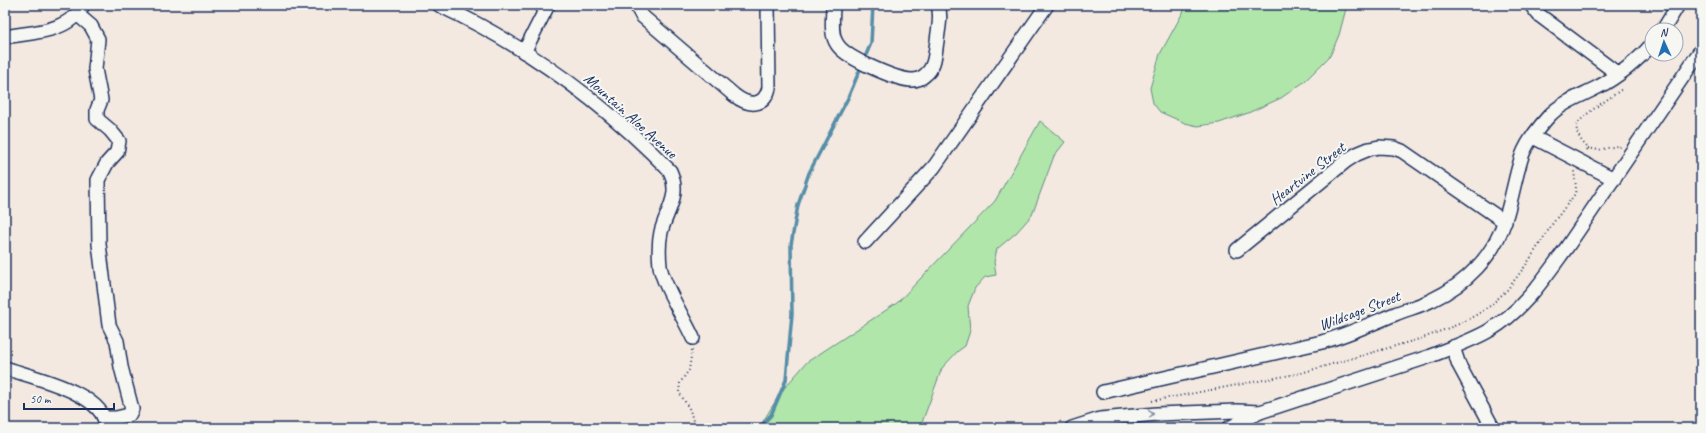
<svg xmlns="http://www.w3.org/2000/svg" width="1706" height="433" font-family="Caveat,sans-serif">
  <rect width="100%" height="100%" fill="#f3e9e0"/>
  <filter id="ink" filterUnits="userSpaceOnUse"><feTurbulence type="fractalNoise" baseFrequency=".025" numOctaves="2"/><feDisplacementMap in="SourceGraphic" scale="8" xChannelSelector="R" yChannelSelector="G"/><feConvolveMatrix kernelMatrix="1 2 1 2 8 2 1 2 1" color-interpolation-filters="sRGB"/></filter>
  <g filter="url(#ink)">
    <g fill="#b0e6a9" stroke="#668a84">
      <polygon points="1187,5 1347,5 1339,35 1330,56 1304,82 1281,98 1248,113 1219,123 1198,126 1185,123 1160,112 1153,103 1150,88 1160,54"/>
      <polygon points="1040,121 1065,142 1054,156 1032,215 1016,233 997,249 994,262 996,275 985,277 975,288 968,306 970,331 965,346 958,351 942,368 920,428 759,428 781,392 807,362 897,303 995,201"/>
    </g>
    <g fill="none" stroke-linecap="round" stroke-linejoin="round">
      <polyline stroke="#568da8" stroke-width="3.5" points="759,428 771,415 786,380 792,314 791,245 798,205 809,173 848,98 871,43 873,5"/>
      <defs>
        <polyline id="lane" points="536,6 537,5"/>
        <g id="street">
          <path d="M439,5C525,45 604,103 670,171C681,196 667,209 661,232C659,241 659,256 660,266C662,283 685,320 693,338"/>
          <path d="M636,5L642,16L734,95C748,106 764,108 769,88L768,5"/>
          <path d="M833,5C833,17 830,34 837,44C845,58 895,79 911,80C916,80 921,79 925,75C935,68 935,53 937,41C938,29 942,17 938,5"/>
          <polyline points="1531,5 1539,15 1618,74"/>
          <polyline points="77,14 91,26 98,39 95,69 101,100 97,110 97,119 110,130 119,141 117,152 107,163 98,180 99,244 109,325 117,341 121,367 132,409 129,415 116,418 104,418"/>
          <polyline points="1663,30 1678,5"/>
          <path d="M5,37C31,32 69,33 83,5"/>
          <polyline points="524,52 548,5"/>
          <polyline points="1533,137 1614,179"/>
          <polyline points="865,242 934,167 1047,5"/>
          <polyline points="1237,250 1346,161 1357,154 1369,149 1379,147 1394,148 1402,151 1505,222"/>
          <polyline points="1453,347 1459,365 1493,428"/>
          <path d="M5,368C31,377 107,393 106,428"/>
          <path d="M1103,392L1322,342C1347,335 1371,324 1395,314C1407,309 1420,306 1432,300C1466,284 1494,256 1505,220C1512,199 1515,177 1522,156C1527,142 1539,127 1549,116C1562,102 1581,96 1598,87C1616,78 1639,60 1652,44"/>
          <polyline points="1072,428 1100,419 1157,414 1237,411 1260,412"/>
          <path d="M1229,428L1260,412L1428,357C1447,349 1472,341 1490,330C1523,311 1545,277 1567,247L1701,50"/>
        </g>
      </defs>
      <use href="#lane" stroke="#1b2f5e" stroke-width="10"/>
      <use href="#street" stroke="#1b2f5e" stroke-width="16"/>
      <g stroke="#1b2f5e" stroke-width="2" stroke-dasharray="1 3" stroke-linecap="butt">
        <polyline points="1588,148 1598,150 1617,146 1620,147"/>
        <path d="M1587,150L1588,148C1583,143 1575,134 1577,126C1580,115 1613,97 1623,88"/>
        <polyline points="692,350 689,370 680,383 679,392 690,410 695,428"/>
        <polyline points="1152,401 1301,373 1423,338 1459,324 1478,314 1490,306 1507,290 1526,265 1553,223 1575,194 1576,187 1574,171"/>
        <polyline points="1045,428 1062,421"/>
      </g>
      <use href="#lane" stroke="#f6f6f2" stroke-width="7"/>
      <use href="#street" stroke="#f6f6f2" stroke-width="13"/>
    </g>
    <defs><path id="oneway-chevron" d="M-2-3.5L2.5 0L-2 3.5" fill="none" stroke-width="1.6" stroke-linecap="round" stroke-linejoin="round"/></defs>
    <use stroke="#8892a8" href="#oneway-chevron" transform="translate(1151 414) rotate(-5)"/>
  </g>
  <g text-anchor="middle" stroke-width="4" stroke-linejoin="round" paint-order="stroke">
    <g font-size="16" fill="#1b2f5e" stroke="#f6f6f2">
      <text transform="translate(631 115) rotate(42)" y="6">Mountain Aloe Avenue</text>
      <text transform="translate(1307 173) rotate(-38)" y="6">Heartvine Street</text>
      <text transform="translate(1359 310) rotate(-21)" y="6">Wildsage Street</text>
    </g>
  </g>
  <rect width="1706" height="433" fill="none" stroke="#f6f6f2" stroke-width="20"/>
  <rect x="10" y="10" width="1686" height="413" fill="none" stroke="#1b2f5e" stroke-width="1.5" filter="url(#ink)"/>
  <g transform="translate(1664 42) rotate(357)"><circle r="19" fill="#f6f6f2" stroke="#9ea6b7"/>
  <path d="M0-3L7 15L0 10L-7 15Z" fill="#1f6fb2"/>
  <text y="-6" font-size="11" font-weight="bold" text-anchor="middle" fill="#1b2f5e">N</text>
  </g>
  <path d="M24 403v6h90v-6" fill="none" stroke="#1b2f5e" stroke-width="2"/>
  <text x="30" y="403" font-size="12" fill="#1b2f5e" stroke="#f6f6f2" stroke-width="3" paint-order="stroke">50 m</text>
</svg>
